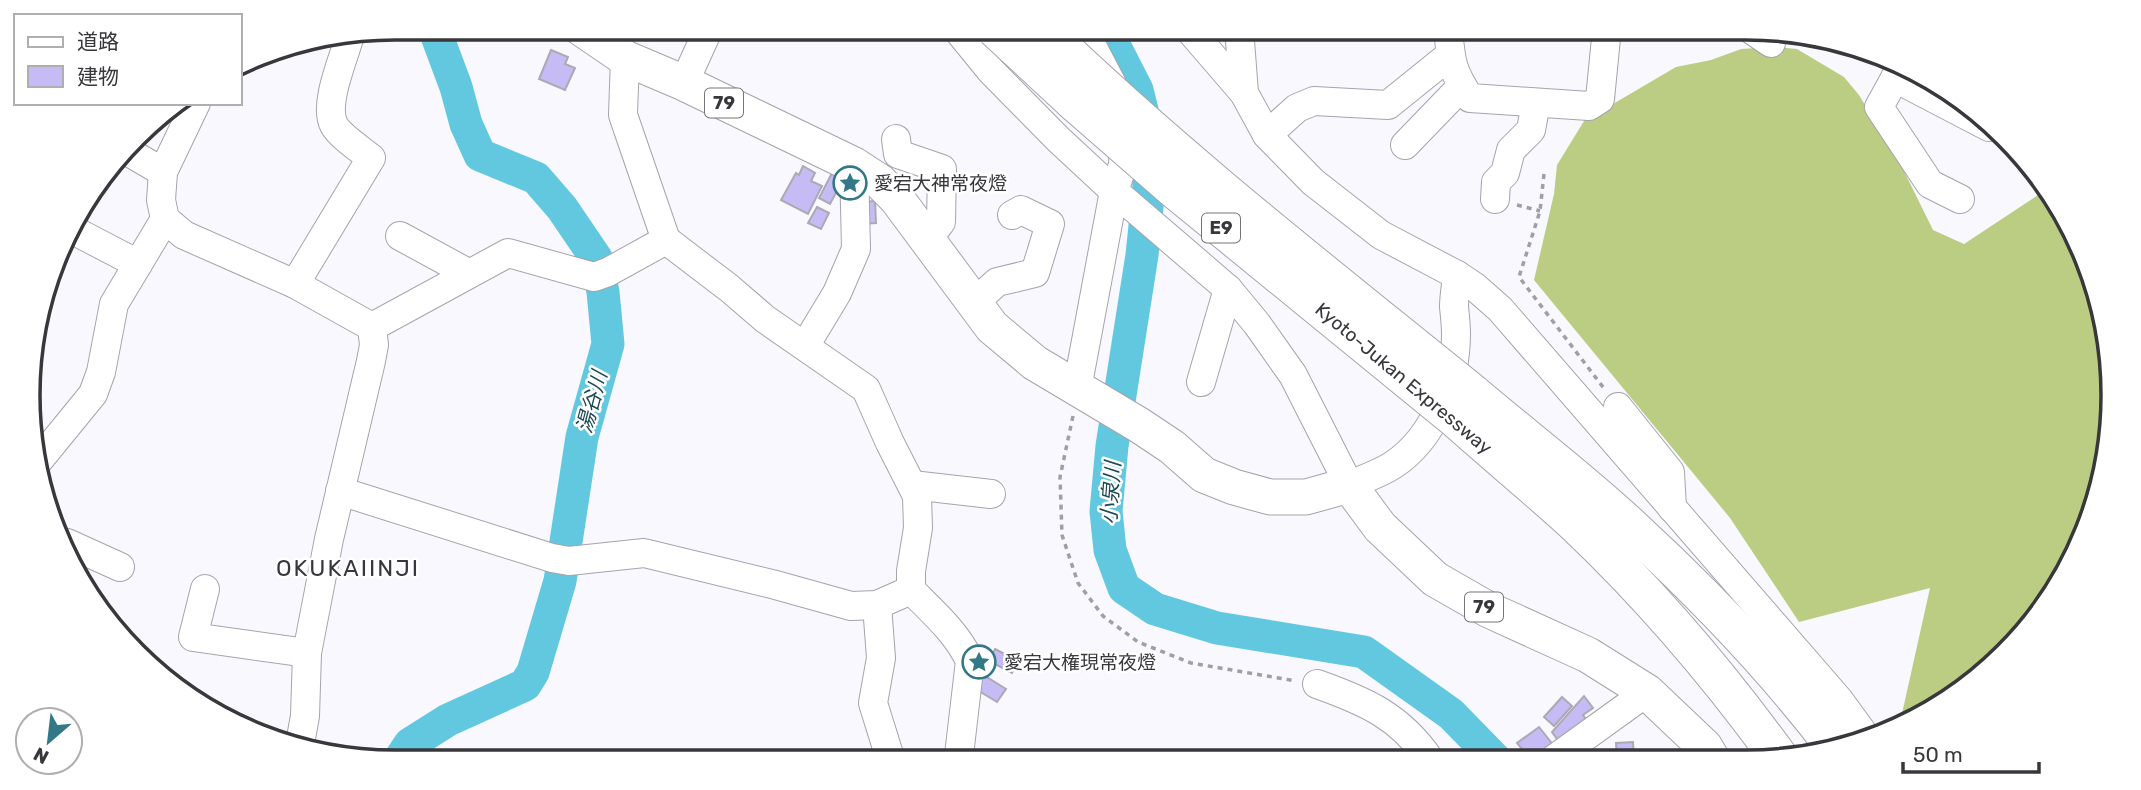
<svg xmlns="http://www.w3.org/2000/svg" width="2141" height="790" font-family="Rubik,'Noto Sans JP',sans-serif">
  <rect width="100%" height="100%" fill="#f9f8ff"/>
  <polygon fill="#bacd82" points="1774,47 1797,49 1844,77 1859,95 1899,161 1933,230 1964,244 2041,193 2043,188 2064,212 2110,347 2100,490 2051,599 1988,671 1908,724 1899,727 1930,588 1799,622 1730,518 1534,280 1554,194 1557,165 1584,121 1676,67 1711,60 1741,49"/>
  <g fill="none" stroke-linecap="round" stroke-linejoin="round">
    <g stroke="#62c8e0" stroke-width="33">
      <polyline points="1102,28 1115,47 1137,90 1146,127 1149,187 1142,255 1112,446 1106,511 1110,550 1124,588 1155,609 1217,628 1364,652 1451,714 1495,759"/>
      <polyline points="398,762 410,744 448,720 525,685 533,672 560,581 582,437 608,344 603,292 596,258 562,208 536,178 480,155 466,124 456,87 434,28"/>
    </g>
  </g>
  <g fill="#c6bbf4" stroke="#abaab2" stroke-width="2">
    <polygon points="452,28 490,28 489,36 451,31"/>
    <polygon points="551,50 568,57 565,64 575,68 565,90 539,79"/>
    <polygon points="803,166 815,173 811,181 822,186 808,214 781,200 796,173 799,175"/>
    <polygon points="833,171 845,176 830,204 819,198"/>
    <polygon points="875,201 876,223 860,224 859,202"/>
    <polygon points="817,207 829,213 821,229 808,223"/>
    <polygon points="995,649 1018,661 1012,673 989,661"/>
    <polygon points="982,674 1006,689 997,702 974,688"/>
    <polygon points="1584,696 1593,708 1583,715 1588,722 1560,743 1552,732"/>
    <polygon points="1562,697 1572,706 1554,726 1544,717"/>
    <polygon points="1539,727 1554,746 1535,759 1529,752 1526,754 1517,743"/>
    <polygon points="1633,742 1634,759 1617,759 1616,743"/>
  </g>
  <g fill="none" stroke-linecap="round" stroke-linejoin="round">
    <defs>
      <g id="minor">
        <path d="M956,28L991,71L1058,139L1114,191L1228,289L1257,324L1293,375L1349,485C1364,479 1379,474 1393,465C1434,438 1456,382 1456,334C1456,325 1455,316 1454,307C1454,297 1456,286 1457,275"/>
        <polyline points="1078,28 1091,44 1114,88"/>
        <polyline points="1188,28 1244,93 1267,135 1313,182 1381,235 1457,275 1475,287 1500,309 1839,700 1866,737"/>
        <polyline points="1239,28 1244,93"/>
        <path d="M1448,28C1451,61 1451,70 1470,98L1589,106L1600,99L1607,28"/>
        <polyline points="1749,28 1771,43"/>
        <polyline points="625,58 623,115 666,240"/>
        <polyline points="1900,69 1879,107 1930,184 1960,199"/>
        <polyline points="1895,78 1989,127"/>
        <polyline points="684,83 709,28"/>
        <polyline points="196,103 163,172 161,200 165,219 184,235 295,284 372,327"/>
        <polyline points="1267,135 1297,108 1314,101 1388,105 1450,55"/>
        <polyline points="896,139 898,154 942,169 941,222 927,240"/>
        <polyline points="1405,145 1462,86"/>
        <polyline points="127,151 163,172"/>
        <polyline points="1495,199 1496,182 1505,173 1511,150 1531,130 1536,103"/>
        <polyline points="71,229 138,264"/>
        <polyline points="400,236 468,273"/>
        <path d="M295,284L371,158C361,150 339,135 334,125C323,104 344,58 350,35"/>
        <polyline points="973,304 997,282 1035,273 1050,224 1021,210 1012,215"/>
        <polyline points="805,346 837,293 856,249 854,165"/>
        <polyline points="1201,382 1228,289"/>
        <polyline points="1077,389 1114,191 1123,165 1124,131"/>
        <polyline points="1618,407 1670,472 1672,508"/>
        <polyline points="35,465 93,394 101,372 114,304 165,219"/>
        <polyline points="912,485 991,494"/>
        <polyline points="340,491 552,558 569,561 644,553 772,584 851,606 877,605 911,590 911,571 918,528 917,496 890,443 866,389 765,319 729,288 666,240 608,272 594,277 508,253 372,327"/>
        <polyline points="67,543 120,567"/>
        <polyline points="205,589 193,637 307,653"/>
        <path d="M911,590C933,612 957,633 970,661L959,755L966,761"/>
        <polyline points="877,605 881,658 873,703 891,761"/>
        <path d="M1317,684C1365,701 1400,716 1430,760"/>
        <polyline points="299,749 305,716 307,653 329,539 371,361 374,345 372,327"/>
        <polyline points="1554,759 1647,692"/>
      </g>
      <polyline id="major" points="581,28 625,58 684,83 854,165 880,182 897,199 992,327 1035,363 1139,425 1172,447 1204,475 1234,487 1270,497 1306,497 1349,485 1380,527 1435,579 1489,610 1588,655 1647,692 1705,747 1712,759"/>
      <g id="highway">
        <path d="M1473,394C1526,439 1582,481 1632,528C1706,596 1774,667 1835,747"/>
        <path d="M1455,418C1495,454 1537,488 1576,524C1651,595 1719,675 1780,759"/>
      </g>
    </defs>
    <use href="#minor" stroke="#a5a4ac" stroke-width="30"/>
    <use href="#major" stroke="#a5a4ac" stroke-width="37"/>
    <use href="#highway" stroke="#a5a4ac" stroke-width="40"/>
    <g stroke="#a09fa5" stroke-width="3.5" stroke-dasharray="5 5" stroke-linecap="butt">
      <polyline points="1544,174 1540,211 1519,277 1606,391"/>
      <polyline points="1517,205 1540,211"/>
      <polyline points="1073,416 1060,477 1062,535 1078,583 1103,616 1138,642 1191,663 1296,681"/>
    </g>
    <use href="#minor" stroke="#fff" stroke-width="28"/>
    <use href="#major" stroke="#fff" stroke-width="35"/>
    <use href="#highway" stroke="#fff" stroke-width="38"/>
    <defs>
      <g id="highway-bridge">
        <polyline points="995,28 1078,105 1172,187 1455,418"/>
        <path d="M1041,28C1177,159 1326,275 1473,394"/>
      </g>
    </defs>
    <use href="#highway-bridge" stroke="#a5a4ac" stroke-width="40" stroke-linecap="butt"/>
    <use href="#highway-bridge" stroke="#fff" stroke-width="38"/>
  </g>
  <defs>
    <symbol id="sight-ring" viewBox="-11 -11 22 22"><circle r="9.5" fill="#fff" stroke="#337887" stroke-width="1.5"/><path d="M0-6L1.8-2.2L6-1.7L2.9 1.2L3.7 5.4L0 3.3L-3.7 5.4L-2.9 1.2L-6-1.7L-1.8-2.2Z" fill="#337887"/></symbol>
  </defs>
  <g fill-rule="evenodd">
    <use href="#sight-ring" x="831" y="164" width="38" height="38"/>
    <use href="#sight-ring" x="960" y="643" width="38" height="38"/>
  </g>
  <g text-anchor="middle" stroke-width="5" stroke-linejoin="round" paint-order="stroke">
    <g fill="#fff" stroke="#747376" stroke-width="2">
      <rect x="705" y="88.5" width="38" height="29" rx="5"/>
      <rect x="1202" y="213.5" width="38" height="29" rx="5"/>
      <rect x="1465" y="592.5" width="38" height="29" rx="5"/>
    </g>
    <g font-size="18" font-weight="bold" fill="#38373b">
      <text x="724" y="109">79</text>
      <text x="1221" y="234">E9</text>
      <text x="1484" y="613">79</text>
    </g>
    <g font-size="19" fill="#38373b" stroke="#fff" text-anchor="start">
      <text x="874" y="190">愛宕大神常夜燈</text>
      <text x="1004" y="669">愛宕大権現常夜燈</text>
    </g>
    <g font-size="19" fill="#38373b" stroke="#fff">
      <text transform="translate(1404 378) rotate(40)" y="7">Kyoto-Jukan Expressway</text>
    </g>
    <g font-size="21" font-style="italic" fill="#1c4953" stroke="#fff">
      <text transform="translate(592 402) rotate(-75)" y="7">湯谷川</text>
      <text transform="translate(1111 493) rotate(-86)" y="7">小泉川</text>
    </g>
    <g font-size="23" letter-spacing="2" fill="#38373b" stroke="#fff">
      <text x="348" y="576">OKUKAIINJI</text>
    </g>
  </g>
  <path d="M0 0H2141V790H0ZM395 40H1746A355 355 0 0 1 2101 395V395A355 355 0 0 1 1746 750H395A355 355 0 0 1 40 395V395A355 355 0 0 1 395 40Z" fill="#fff" fill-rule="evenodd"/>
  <path fill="none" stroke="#38373b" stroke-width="3.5" d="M395 40H1746A355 355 0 0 1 2101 395V395A355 355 0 0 1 1746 750H395A355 355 0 0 1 40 395V395A355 355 0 0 1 395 40Z"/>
  <rect x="14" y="14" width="228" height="91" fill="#ffffff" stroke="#afafb1" stroke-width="2"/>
  <rect x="28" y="37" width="35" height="10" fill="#ffffff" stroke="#afafb1" stroke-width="2"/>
  <text x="77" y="49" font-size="21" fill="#38373b">道路</text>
  <rect x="28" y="66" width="35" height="21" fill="#c6bbf4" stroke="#afafb1" stroke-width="2"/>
  <text x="77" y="84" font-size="21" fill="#38373b">建物</text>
  <g transform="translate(49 741) rotate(208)"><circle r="33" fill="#ffffff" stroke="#afafb1" stroke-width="2"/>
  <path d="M0-5L12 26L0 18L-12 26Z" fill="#337887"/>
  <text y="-10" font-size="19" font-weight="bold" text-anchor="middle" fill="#38373b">N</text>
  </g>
  <path d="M1903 762v10h136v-10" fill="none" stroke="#38373b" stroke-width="3.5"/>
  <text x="1913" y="762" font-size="21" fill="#38373b" stroke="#ffffff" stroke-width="5" paint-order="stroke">50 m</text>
</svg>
